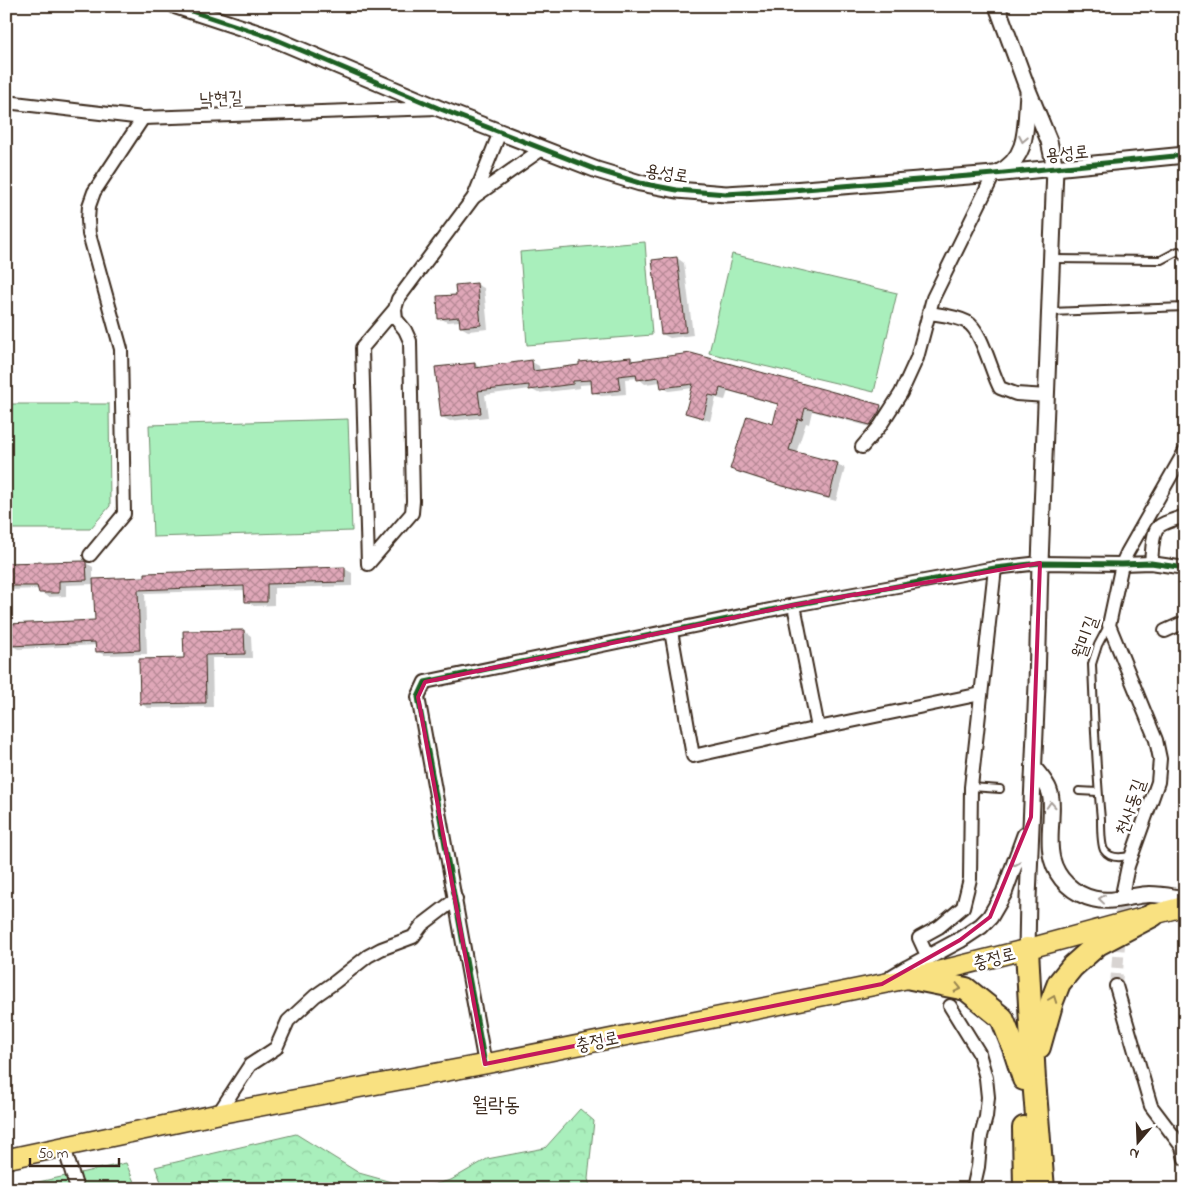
<svg xmlns="http://www.w3.org/2000/svg" width="1191" height="1195" font-family="'Indie Flower','Poor Story',sans-serif">
  <defs>
    <pattern id="forest-crowns" width="20" height="18" patternUnits="userSpaceOnUse" patternTransform="scale(1.25)"><rect width="20" height="18" fill="#a9efbc"/><path d="M2 6a3 3 0 1 1 6 0M12 15a3 3 0 1 1 6 0" fill="none" stroke="#92cda1"/></pattern>
    <pattern id="building-cross-hatch" width="8" height="8" patternUnits="userSpaceOnUse" patternTransform="scale(1.25)"><rect width="8" height="8" fill="#dfa7b8"/><path d="M0 0l8 8M0 8l8-8" fill="none" stroke="#b68895"/></pattern>
  </defs>
  <rect width="100%" height="100%" fill="#fff"/>
  <filter id="ink" filterUnits="userSpaceOnUse"><feTurbulence type="fractalNoise" baseFrequency=".02" numOctaves="2"/><feDisplacementMap in="SourceGraphic" scale="10" xChannelSelector="R" yChannelSelector="G"/><feConvolveMatrix kernelMatrix="1 2 1 2 8 2 1 2 1" color-interpolation-filters="sRGB"/></filter>
  <g filter="url(#ink)">
    <g fill="url(#forest-crowns)" stroke="#728c6d">
      <polygon points="580,1109 594,1121 588,1179 591,1189 417,1189 451,1180 487,1159 545,1148"/>
      <polygon points="296,1134 359,1173 416,1189 164,1189 155,1167"/>
    </g>
    <g fill="#a9efbc" stroke="#728c6d">
      <polygon points="645,242 652,335 527,345 520,252"/>
      <polygon points="732,254 897,293 874,392 709,353"/>
      <polygon points="6,404 109,404 110,506 90,529 6,529"/>
      <polygon points="348,419 352,531 153,537 149,425"/>
      <polygon points="126,1163 137,1189 6,1189"/>
    </g>
    <g fill="#0003">
      <polygon points="677,258 684,263 693,335 670,338 662,334"/>
      <polygon points="476,284 484,288 488,329 468,331 461,327 460,321 447,322 440,318 458,296"/>
      <polygon points="631,359 636,362 881,406 888,410 878,429 812,411 809,424 806,423 796,453 837,464 845,468 836,501 788,488 739,473 732,469 774,426 779,405 728,391 725,400 716,398 710,421 694,416 687,412 693,388 669,391 662,387 661,382 645,384 638,378 625,379 626,394 601,396 593,392 593,384 580,385 580,388 538,393 530,389 485,395 488,417 450,421 442,417 475,364 481,368 532,362 539,366 540,371"/>
      <polygon points="84,562 93,567 93,580 345,569 352,573 352,586 274,588 274,605 254,606 246,601 246,590 145,593 147,654 104,655 97,651 97,645 18,649 11,645 96,621 94,584 66,585 66,596 48,597 40,592 39,589 6,590 6,564"/>
      <polygon points="244,631 251,636 252,658 212,658 213,707 148,708 141,704 185,659"/>
    </g>
    <g fill="url(#building-cross-hatch)" stroke="#3b2a1e">
      <polygon points="677,257 686,332 661,334 652,260"/>
      <polygon points="477,283 481,325 460,327 459,317 438,319 437,296 456,295 455,285"/>
      <polygon points="691,353 881,405 879,412 870,425 805,408 802,420 798,419 789,450 838,463 829,498 779,485 730,469 747,416 773,424 778,404 720,388 718,397 709,395 703,418 685,413 693,384 661,388 659,377 637,380 636,374 618,376 620,390 592,393 591,380 573,381 573,384 529,390 529,385 478,391 481,413 441,417 435,367 475,363 475,368 532,360 533,371 579,365 579,362 631,357 631,361"/>
      <polygon points="84,561 86,562 87,580 59,581 59,593 39,593 37,586 6,586 6,563"/>
      <polygon points="345,567 345,582 267,584 267,602 245,602 244,586 138,590 140,650 96,652 95,642 10,646 8,624 95,620 93,579 145,577 145,573"/>
      <polygon points="244,630 245,654 205,655 206,703 140,704 139,659 184,658 183,631"/>
    </g>
    <g fill="none" stroke-linecap="round" stroke-linejoin="round">
      <polyline stroke="#d8d4d2" stroke-width="12" stroke-dasharray="12 6" stroke-linecap="butt" points="1116,986 1123,890"/>
      <defs>
        <g id="service">
          <polyline points="1052,259 1161,260 1178,251 1185,258"/>
          <polyline points="1050,312 1185,307"/>
          <path d="M1108,626L1098,645L1092,664C1094,716 1096,768 1101,819C1101,826 1101,844 1104,850C1110,859 1122,858 1132,855"/>
          <polyline points="971,787 1000,789"/>
          <polyline points="1079,791 1098,792"/>
        </g>
        <g id="minor">
          <polyline points="6,102 143,118 438,108"/>
          <polyline points="500,132 474,197 542,149"/>
          <polyline points="395,309 362,348 368,564 412,513 413,501 410,341 405,330 396,319 395,309 398,299 474,197"/>
          <path d="M929,313C941,315 956,316 967,322C982,330 991,372 1000,388L1016,394L1047,396"/>
          <polyline points="862,447 880,426 901,393 917,358 933,298 994,174"/>
          <polyline points="90,555 124,514 121,349 89,234 88,220 89,206 94,192 143,118"/>
          <path d="M1151,563C1152,554 1152,538 1156,530C1159,523 1177,519 1185,516"/>
          <polyline points="794,605 818,728"/>
          <polyline points="671,631 693,756 818,728 981,694"/>
          <polyline points="1165,631 1185,622"/>
          <polyline points="1123,890 1128,866 1158,782 1160,759 1156,740 1109,625 1122,564 1127,553 1185,451"/>
          <polyline points="925,951 919,938 939,927 963,907 970,879 971,787 995,568"/>
          <polyline points="1116,986 1151,1106 1182,1147 1185,1159"/>
          <polyline points="950,1006 979,1053 986,1078 988,1097 986,1117 981,1136 978,1167 973,1189"/>
          <polyline points="485,1064 418,697 425,682 794,605 995,568 1040,563 1122,564 1151,563 1185,568"/>
          <polyline points="218,1114 250,1065 276,1048 288,1021 315,996 335,982 368,956 381,949 413,937 422,925 456,899"/>
          <polyline points="64,1147 77,1189"/>
        </g>
        <g id="tertiary">
          <polyline points="176,6 270,37 438,108 597,170 640,183 677,190 726,194 792,190 994,174 1185,155"/>
          <polyline points="997,6 1028,90 1049,141 1055,168 1040,563 1037,685 1028,898 1027,949"/>
          <path d="M998,173C1030,157 1025,125 1028,94"/>
          <path d="M1034,768C1039,775 1046,782 1049,790C1053,799 1051,811 1051,820C1050,832 1049,847 1052,859C1057,879 1073,894 1094,899C1111,903 1126,897 1143,895C1157,893 1171,897 1185,899"/>
          <polyline points="893,977 908,968 960,940 981,926 990,917 1004,893 1025,835"/>
        </g>
        <polyline id="primary" points="6,1159 218,1114 485,1064 911,978 1027,949 1185,906"/>
        <g id="motorway">
          <polyline points="1027,949 1034,1080 1043,1189"/>
          <polyline points="911,978 966,989 1002,1018 1014,1048 1024,1079"/>
          <polyline points="1039,1047 1052,1001 1059,983 1072,967 1098,944 1153,915"/>
          <polyline points="1024,1128 1025,1189"/>
        </g>
      </defs>
      <use href="#service" stroke="#3b2a1e" stroke-width="10"/>
      <use href="#minor" stroke="#3b2a1e" stroke-width="16"/>
      <use href="#tertiary" stroke="#3b2a1e" stroke-width="19"/>
      <use href="#primary" stroke="#3b2a1e" stroke-width="22"/>
      <use href="#motorway" stroke="#3b2a1e" stroke-width="26"/>
      <use href="#service" stroke="#fff" stroke-width="6"/>
      <use href="#minor" stroke="#fff" stroke-width="12"/>
      <use href="#tertiary" stroke="#fff" stroke-width="15"/>
      <use href="#primary" stroke="#f9e181" stroke-width="19"/>
      <use href="#motorway" stroke="#f9e181" stroke-width="22"/>
      <defs>
        <g id="cycleway">
          <polyline points="176,6 270,37 438,108 597,170 640,183 677,190 726,194 792,190 994,174 1185,155"/>
          <polyline points="485,1064 418,697 425,682 794,605 995,568 1040,563 1122,564 1151,563 1185,568"/>
        </g>
      </defs>
      <use href="#cycleway" stroke="#fff" stroke-width="8"/>
      <use href="#cycleway" stroke="#1b5e20" stroke-width="5"/>
    </g>
    <defs><path id="oneway-chevron" d="M-2-3.5L2.5 0L-2 3.5" fill="none" stroke-width="1.6" stroke-linecap="round" stroke-linejoin="round" transform="scale(1.25)"/></defs>
    <g stroke="#a79f9a">
      <use href="#oneway-chevron" transform="translate(1023 139) rotate(101)"/>
      <use href="#oneway-chevron" transform="translate(1051 805) rotate(-93)"/>
      <use href="#oneway-chevron" transform="translate(1015 863) rotate(112)"/>
      <use href="#oneway-chevron" transform="translate(1102 899) rotate(-174)"/>
    </g>
    <g stroke="#9a8650">
      <use href="#oneway-chevron" transform="translate(958 988) rotate(13)"/>
      <use href="#oneway-chevron" transform="translate(1053 999) rotate(-69)"/>
    </g>
  </g>
  <path fill="none" stroke="#c2185b" stroke-width="4" stroke-linejoin="round" d="M1040,563L1031,817L990,917L960,940L882,984L485,1064L418,697L425,682L794,605Z"/>
  <g text-anchor="middle" stroke-width="5" stroke-linejoin="round" paint-order="stroke">
    <g font-size="18" fill="#3b2a1e" stroke="#fff">
      <text transform="translate(221 98) rotate(-2)" y="6">낙현길</text>
      <text transform="translate(1067 153) rotate(-5)" y="6">용성로</text>
      <text transform="translate(667 173) rotate(9)" y="6">용성로</text>
      <text transform="translate(1085 637) rotate(-71)" y="6">월미길</text>
      <text transform="translate(1130 807) rotate(-71)" y="6">천사동길</text>
      <text transform="translate(994 958) rotate(-14)" y="6">충정로</text>
      <text transform="translate(597 1041) rotate(-11)" y="6">충정로</text>
    </g>
    <g font-size="20" fill="#3b2a1e" stroke="#fff">
      <text x="496" y="1111">월락동</text>
    </g>
  </g>
  <rect width="1191" height="1195" fill="none" stroke="#fff" stroke-width="25"/>
  <rect x="12" y="12" width="1166" height="1170" fill="none" stroke="#3b2a1e" stroke-width="2" filter="url(#ink)"/>
  <g transform="translate(1138 1142) rotate(199)" stroke="#ffffff" stroke-width="4" paint-order="stroke">
  <path d="M0-4L9 19L0 12L-9 19Z" fill="#3b2a1e"/>
  <text y="-8" font-size="14" font-weight="bold" text-anchor="middle" fill="#3b2a1e">N</text>
  </g>
  <path d="M30 1158v8h89v-8" fill="none" stroke="#3b2a1e" stroke-width="2.5"/>
  <text x="38" y="1158" font-size="15" fill="#3b2a1e" stroke="#ffffff" stroke-width="4" paint-order="stroke">50 m</text>
</svg>
